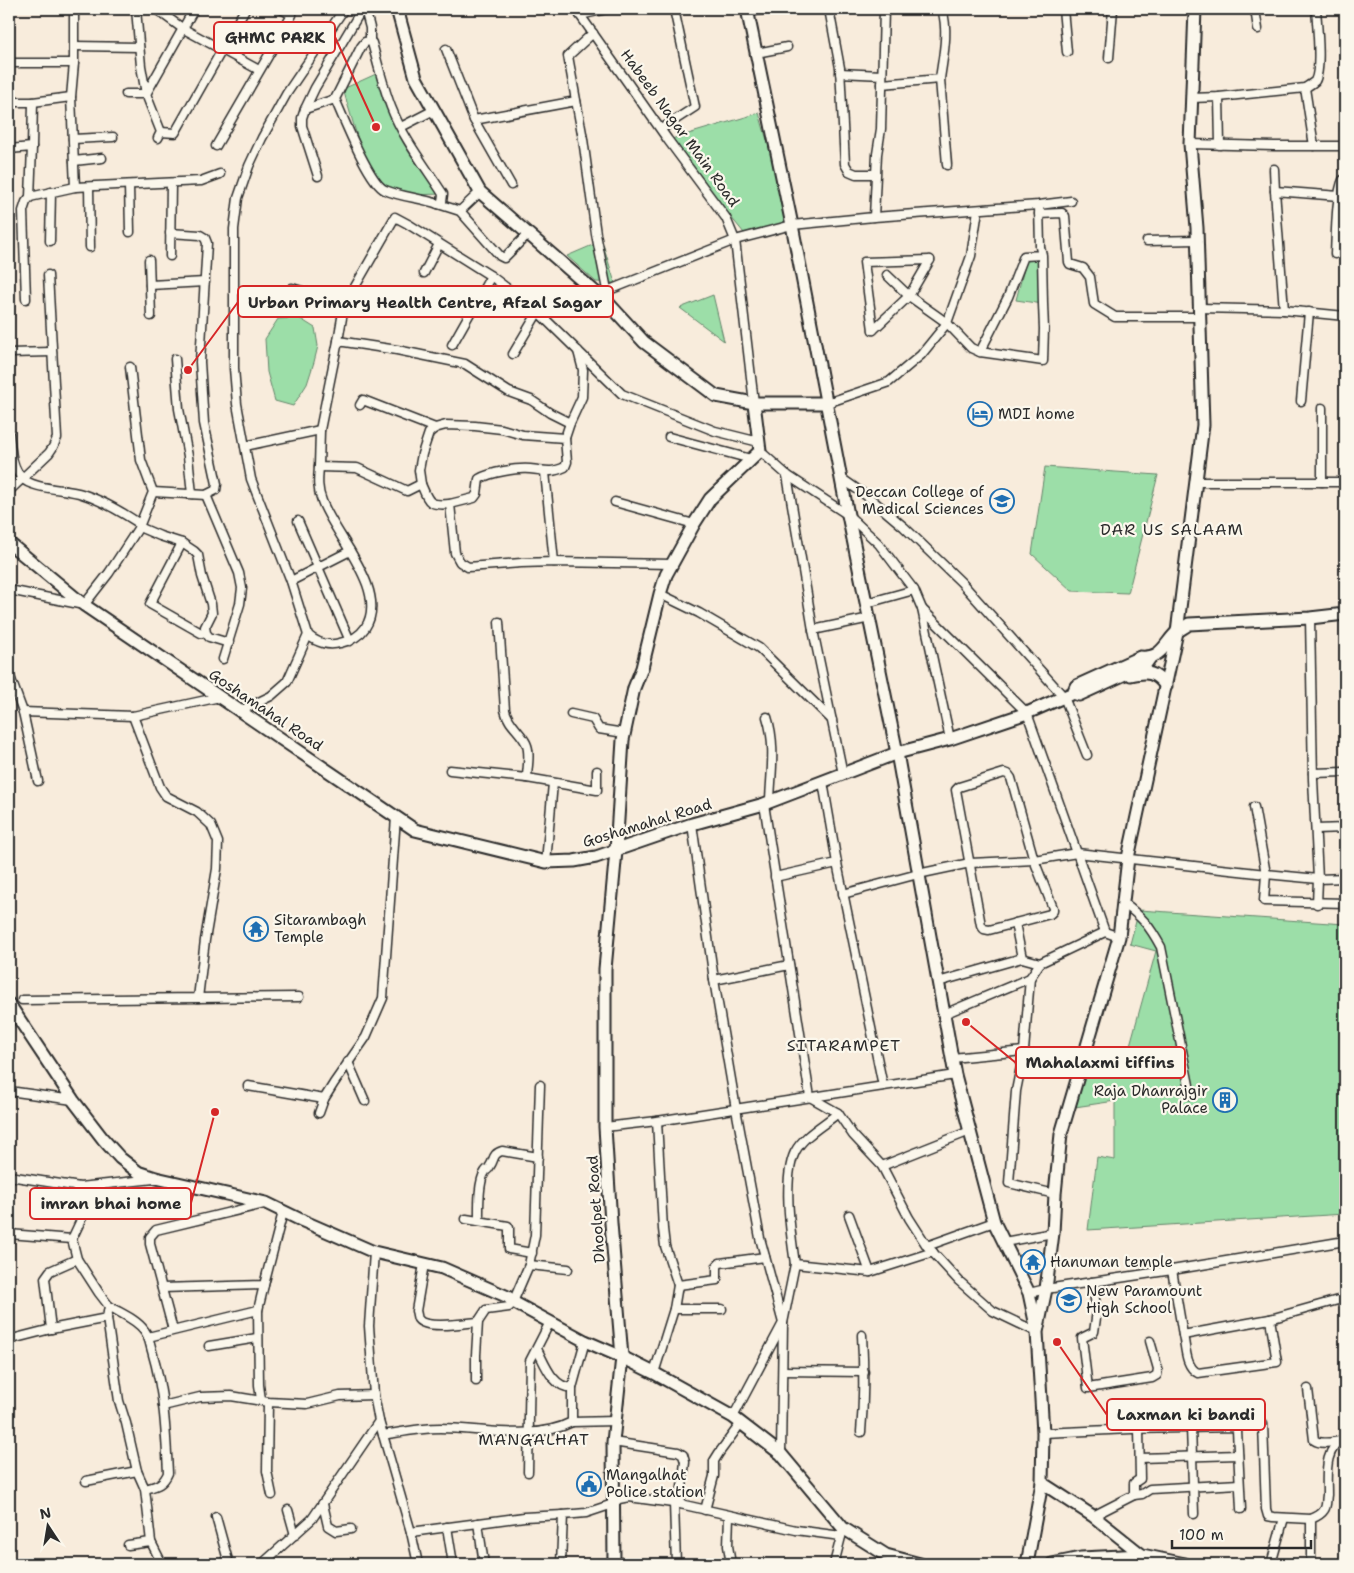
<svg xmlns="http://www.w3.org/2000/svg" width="1354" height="1573" font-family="'Shantell Sans',sans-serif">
  <rect width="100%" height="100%" fill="#f8ecdc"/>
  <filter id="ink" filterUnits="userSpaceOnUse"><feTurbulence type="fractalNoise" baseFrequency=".02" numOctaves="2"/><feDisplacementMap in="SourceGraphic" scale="10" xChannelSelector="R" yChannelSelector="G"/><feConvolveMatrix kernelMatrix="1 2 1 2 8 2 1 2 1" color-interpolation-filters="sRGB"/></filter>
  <g filter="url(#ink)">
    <g fill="#9cdea8" stroke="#64846a">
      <polygon points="376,74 390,110 442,194 411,195 381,185 360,146 343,89"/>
      <polygon points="759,113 792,225 744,233 668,140"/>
      <polygon points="602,241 615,283 596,282 567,256"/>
      <polygon points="1042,259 1043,304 1016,300 1026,261"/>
      <polygon points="713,295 724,341 680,308"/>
      <polygon points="299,318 315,328 318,346 314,362 307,384 293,406 275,401 267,372 265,339 278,319"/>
      <polygon points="1045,467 1158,475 1128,593 1072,591 1032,554"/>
      <polygon points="1139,910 1345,924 1345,1214 1088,1230 1097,1157 1115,1160 1115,1101 1075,1107 1090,1049 1127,1056 1156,951 1130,944"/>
    </g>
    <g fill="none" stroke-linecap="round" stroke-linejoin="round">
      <defs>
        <g id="street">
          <polyline points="74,9 74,63 71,97 75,187"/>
          <polyline points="136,9 141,66 146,94 161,132 158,138"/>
          <polyline points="156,9 182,28 259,70"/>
          <polyline points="365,9 370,28 370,41"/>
          <polyline points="579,9 580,15 668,140 726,218 735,240 754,403"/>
          <polyline points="829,9 840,68 845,164 849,171 856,174 875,174"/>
          <polyline points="1063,9 1067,52"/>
          <polyline points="1255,9 1258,29"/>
          <polyline points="747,12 769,9"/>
          <polyline points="580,15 607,9"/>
          <polyline points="593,33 568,56 583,139 596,234 608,295"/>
          <polyline points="74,46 139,47"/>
          <polyline points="446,49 474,120"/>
          <polyline points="756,53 787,47"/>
          <polyline points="1109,58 1113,9"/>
          <polyline points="9,63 74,63"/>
          <polyline points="840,73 882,75"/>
          <polyline points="940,79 947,165"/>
          <path d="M882,84L940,79C943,56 949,32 942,9"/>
          <polyline points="1305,88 1314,146"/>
          <polyline points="126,94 146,94 194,9"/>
          <polyline points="1219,97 1220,145"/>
          <path d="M1191,98L1219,97L1305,88C1308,86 1313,83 1315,81C1322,69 1317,24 1316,9"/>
          <polyline points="9,102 33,102 71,97"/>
          <path d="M305,109L335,99L361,47L365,42L370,41L372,43C378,64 383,86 391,107C403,138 425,166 443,194L442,202L438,204C421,198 401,197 385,190C369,183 343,117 335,99"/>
          <polyline points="401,127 434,110"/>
          <polyline points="661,129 695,107 674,9"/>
          <polyline points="161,132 175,133 245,9"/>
          <polyline points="73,139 113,137"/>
          <polyline points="1190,144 1274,146 1345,146"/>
          <polyline points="216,146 292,15 281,9"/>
          <polyline points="32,147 33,102"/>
          <polyline points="9,149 32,147 30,197 26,202 23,211 26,299"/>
          <polyline points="74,161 102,158"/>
          <polyline points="1274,169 1275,191"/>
          <polyline points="318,176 302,126 302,118 305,109 315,88 362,9"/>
          <polyline points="129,185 130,232"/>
          <polyline points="511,185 474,120 576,101"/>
          <polyline points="89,187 90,247"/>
          <polyline points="30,197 75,187 201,181 220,174"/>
          <polyline points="438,204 460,211 500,256 504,258 528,234"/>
          <polyline points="1039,205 1040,247 1042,255 1043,304 1044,329 1043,361 980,352 1008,297 1024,256 1042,255"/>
          <polyline points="460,211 480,192"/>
          <polyline points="1039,214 1062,213 1065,216 1069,262 1070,264 1083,268 1090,277 1094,304 1115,317 1199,317"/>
          <polyline points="874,217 877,154 881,129 884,9"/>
          <polyline points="50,241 51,192"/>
          <polyline points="1147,241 1197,240"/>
          <path d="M1335,254C1336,236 1336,194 1343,180L1345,179"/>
          <polyline points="170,256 171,183"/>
          <polyline points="149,260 151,316"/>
          <polyline points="424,273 439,244"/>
          <polyline points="887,275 909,296 947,323 971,348 980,352"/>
          <polyline points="150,285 205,282"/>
          <polyline points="292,288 326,298 343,312"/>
          <polyline points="607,291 735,240 792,225 874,217 1039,205 1071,201"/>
          <polyline points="1199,308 1284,310 1345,316"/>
          <polyline points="1284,310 1275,191 1339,196"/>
          <polyline points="873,330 864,262 930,260"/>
          <polyline points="873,330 909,296 930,260"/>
          <polyline points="338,341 343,312 348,299 395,217 408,224 491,276 538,312 622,394 715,431 759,442"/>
          <polyline points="452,345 491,276"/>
          <polyline points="9,353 52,352"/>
          <polyline points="513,354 538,312"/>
          <polyline points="175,359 179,409 188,456 192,494"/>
          <polyline points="1301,401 1309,312"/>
          <polyline points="827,403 889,382 921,355 947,323 971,256 978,210"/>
          <polyline points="360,405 363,400 435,428"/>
          <polyline points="1322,408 1322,482"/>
          <polyline points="570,423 582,397 583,370 578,351"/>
          <path d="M9,434C11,449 11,467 22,478C32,489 67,489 82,494C101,500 120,511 137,522L139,527L160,536L182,543L194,551L198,555L202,576L211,604L212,613L205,627L206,633L209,637L229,643"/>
          <polyline points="669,437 751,459"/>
          <polyline points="245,446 320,430"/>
          <polyline points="760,451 787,475 848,515 879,544 914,590"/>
          <path d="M319,467C318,479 317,489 322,501C334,535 390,591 365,628C359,637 350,641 340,643C329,646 317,643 308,635L291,581L251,479L237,404L234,368V229L238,198L249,166L262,138L287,93L344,9"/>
          <polyline points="545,472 554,562"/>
          <polyline points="787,475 813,630 843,774"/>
          <polyline points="841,478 871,499 904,527 961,582 1064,697 1087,755"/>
          <polyline points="1196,482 1345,482"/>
          <path d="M421,484L419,470L422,454L429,433L435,428L446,425L475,426L502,429L523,435L565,438L567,462L565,467C549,474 545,470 530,469C517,468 491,472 479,479L477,494L474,498L450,504L455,553L460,562L468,567L521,563L554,562L672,564"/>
          <polyline points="9,491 49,453 53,447 57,438 48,275"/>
          <polyline points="153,492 206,495 216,490 217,484 204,423 200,362 207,243 205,238 200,235 170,233"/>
          <polyline points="206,495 239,573 242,588 240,604 223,659"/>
          <polyline points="615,502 694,524"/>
          <path d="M450,504C429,506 429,503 421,484L407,491L357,468L319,467L320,430L338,341L397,350L465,364L509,392L531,400L550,413L570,423L565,438"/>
          <polyline points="298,521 350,641"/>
          <polyline points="182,543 150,604 201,633"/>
          <polyline points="291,581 350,551"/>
          <polyline points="9,590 84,605 109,573 139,527 153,492 141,460 130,367"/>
          <polyline points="660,594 699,613 759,648 832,720"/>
          <polyline points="867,603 914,590 922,609"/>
          <polyline points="1310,618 1313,779 1318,879 1317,904"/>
          <path d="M499,622L505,710C508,724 520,731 526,743C531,753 527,768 527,778"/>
          <polyline points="813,630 870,618"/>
          <polyline points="9,674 23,712 38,781"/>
          <polyline points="240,711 271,696 287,682 308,635"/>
          <polyline points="23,712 133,716 220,697"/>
          <polyline points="571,714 593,719 599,729 624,733"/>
          <path d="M767,717C776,744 771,773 770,800"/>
          <polyline points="450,770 527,778 597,790 597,771"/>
          <polygon points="1004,773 1008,774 1011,778 1034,860 1053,908 1053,911 1050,914 989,930 984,929 981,925 956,790 959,787"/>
          <polyline points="1313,773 1345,772"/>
          <polyline points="823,782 837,863 883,1086"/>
          <polyline points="764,804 810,1097 838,1113 853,1135 882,1166 909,1218 927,1246 959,1281 993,1311 1037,1332"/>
          <polyline points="1254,807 1266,874 1264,901 1345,903"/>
          <polyline points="692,824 714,980 736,1109 760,1238 783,1323 733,1417"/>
          <polyline points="1316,829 1345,828"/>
          <polyline points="546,862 553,783"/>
          <polyline points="775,877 837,863"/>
          <polyline points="843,894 918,874 970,863 1034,860 1077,853 1027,713 922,609 950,739"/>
          <path d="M1123,903C1143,918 1149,925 1161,947L1191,1095"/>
          <polyline points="1015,923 1022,958 1040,963"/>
          <polyline points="1119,937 1105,932 1077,853 1266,874 1318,879 1345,878"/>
          <polyline points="714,980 789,965"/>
          <polyline points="938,982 1022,958"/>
          <polyline points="198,998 299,997"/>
          <polyline points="22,1000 198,998 205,940 217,869 218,842 211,825 197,812 166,796 160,787 133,716"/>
          <polyline points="944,1014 1030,978"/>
          <polyline points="952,1058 1024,1051"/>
          <polyline points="348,1062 365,1101"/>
          <polyline points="248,1086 324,1099"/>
          <polyline points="9,1091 73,1100"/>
          <polyline points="319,1113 324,1099 334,1083 366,1037 383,998 396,817"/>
          <path d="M838,1113C824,1125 804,1135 795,1152C782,1179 791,1235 795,1264L870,1272L933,1252"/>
          <polyline points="605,1127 657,1121 955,1075"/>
          <polyline points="882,1166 970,1131"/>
          <polyline points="9,1176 80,1187 154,1179"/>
          <polyline points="1055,1194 1009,1183 1016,1091 1024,1051 1030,978 1040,963 1105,932"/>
          <polyline points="849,1215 870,1272"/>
          <polyline points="466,1219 508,1226 509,1228 509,1249 532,1253"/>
          <path d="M479,1221C479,1209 478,1182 485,1172C489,1166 486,1173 490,1166C495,1159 492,1154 502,1151L538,1157"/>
          <polyline points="9,1234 72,1239 88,1205 102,1185"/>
          <polyline points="72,1239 77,1259 99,1293 109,1306 107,1318 119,1401 126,1423 137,1471 145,1489 151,1542 162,1564"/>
          <polyline points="1004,1242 1053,1233"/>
          <polyline points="927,1246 994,1222"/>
          <path d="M424,1264L416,1311C417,1313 417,1317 418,1319C426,1330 466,1323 478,1322"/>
          <polyline points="529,1265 568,1269"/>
          <polyline points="1172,1270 1345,1241"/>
          <polyline points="1092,1282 1097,1311 1094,1332 1082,1338 1088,1388 1152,1378 1157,1375 1158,1369 1150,1341"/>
          <polyline points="678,1285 717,1280 717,1266 720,1263 765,1257"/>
          <polyline points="162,1288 264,1285 283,1212"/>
          <polyline points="1029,1293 1046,1289 1172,1270 1183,1335 1270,1319 1345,1298"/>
          <path d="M109,1306C120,1313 136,1319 144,1330C149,1336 150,1344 152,1351C164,1391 166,1432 168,1473C163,1485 156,1486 145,1489"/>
          <polyline points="674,1309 722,1309"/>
          <polyline points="51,1329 45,1278 50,1271 77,1259"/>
          <polyline points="173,1330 150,1244 150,1237 156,1230 264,1204"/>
          <path d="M1183,1335C1186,1347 1185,1367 1198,1373L1277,1362L1270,1319"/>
          <polyline points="148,1337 258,1310"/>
          <polyline points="12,1339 51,1329 107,1318"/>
          <polyline points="209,1346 257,1338"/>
          <path d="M537,1349C545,1364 552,1387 572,1388"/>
          <polyline points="783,1371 864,1372"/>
          <polyline points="654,1373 674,1309 678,1285 665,1246 663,1229 657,1121"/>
          <polyline points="476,1381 476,1355 478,1322 486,1310 509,1307 513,1302 529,1265 535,1235 540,1085"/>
          <path d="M1308,1389L1314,1440C1321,1445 1332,1442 1340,1441"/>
          <polyline points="261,1400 259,1385 258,1310 264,1285"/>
          <polyline points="268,1402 267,1471 272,1495"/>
          <polyline points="163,1406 200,1397 231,1396 268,1402 307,1404 340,1396 374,1395"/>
          <polyline points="379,1421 411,1532 418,1564"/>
          <polyline points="572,1422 615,1421"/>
          <polyline points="1263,1424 1266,1509 1268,1516 1273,1517 1311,1519"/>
          <polyline points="1191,1427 1194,1514"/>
          <path d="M861,1432C864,1399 864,1368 862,1335"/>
          <polyline points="1043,1433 1131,1429 1235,1427 1237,1430 1241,1509"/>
          <path d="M383,1435C402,1432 421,1428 440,1428C482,1428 533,1442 572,1422V1388L585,1341"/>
          <polyline points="613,1442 678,1452 683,1455 685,1462 680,1504"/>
          <polyline points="781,1454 783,1323 795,1264"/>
          <polyline points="1140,1458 1238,1455"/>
          <polyline points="528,1472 530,1361 550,1322"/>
          <polyline points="86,1481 137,1471"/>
          <polyline points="1134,1495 1142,1494 1150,1489 1239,1484"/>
          <polyline points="674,1503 676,1564"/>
          <polyline points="323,1504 328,1526 336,1531 351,1529"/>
          <polyline points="288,1510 295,1535"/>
          <polyline points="705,1510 714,1476 714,1461 719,1453 741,1423"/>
          <polyline points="563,1515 586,1513 613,1504 619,1499 629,1497 680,1504 796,1530 841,1536"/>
          <polyline points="729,1516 728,1546 731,1564"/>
          <polyline points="1093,1516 1134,1495 1134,1483 1140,1479 1139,1428"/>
          <polyline points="216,1517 229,1564"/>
          <polyline points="478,1523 484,1564"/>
          <polyline points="447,1527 453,1564"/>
          <polyline points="411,1532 524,1517 563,1515 561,1564"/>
          <polyline points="128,1545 151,1542"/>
          <polyline points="262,1564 312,1519 379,1421 374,1395 369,1326 374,1252"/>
          <polyline points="834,1564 842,1533"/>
          <polyline points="1271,1564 1284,1518"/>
          <path d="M1311,1564V1519C1316,1517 1321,1515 1324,1510C1327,1506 1326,1500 1327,1495C1327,1473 1323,1449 1345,1438"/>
        </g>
        <g id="secondary">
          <polyline points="397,9 416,78 480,192 610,305 644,342 716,396 754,403 827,403"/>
          <polyline points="747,9 792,225 848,515 897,753 955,1075 994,1222 1029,1293 1036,1326"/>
          <path d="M9,543L84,605L415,830L546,862L574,861L596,857L692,824L764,804L897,753L950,739L1027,713L1073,693L1076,686L1140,657C1163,659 1164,643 1178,631C1181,629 1185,627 1189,624L1310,618L1345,614"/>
          <path d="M1131,675C1148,671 1155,672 1166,686"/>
          <polyline points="1073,693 1079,695 1145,665 1150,658"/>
          <polyline points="9,1004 73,1100 103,1139 120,1158 138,1172 156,1178 266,1203 303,1221 374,1252 442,1268 508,1297 513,1302 585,1341 622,1357 654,1373 733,1417 781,1454 843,1528 886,1555 920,1564"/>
          <polyline points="1042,1483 1093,1516 1142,1555 1185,1564"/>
          <polyline points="614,1564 613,1442 622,1357 611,1223 605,1127 605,969 616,851 623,740 634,688 642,668 660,594 666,575 694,524 710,499 760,451 754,403"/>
          <polyline points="1027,1564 1042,1483 1043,1433 1037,1332 1046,1289 1053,1233 1055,1194 1061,1134 1119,937 1128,858 1177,632 1203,425 1197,228 1190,144 1195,9"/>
          <polyline points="1052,1564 1081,1558 1142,1555"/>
        </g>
      </defs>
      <use href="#street" stroke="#2b2b2b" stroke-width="11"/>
      <use href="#secondary" stroke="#2b2b2b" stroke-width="15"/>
      <use href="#street" stroke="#fbf7ec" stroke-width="8"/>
      <use href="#secondary" stroke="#fbf7ec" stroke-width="11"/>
    </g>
  </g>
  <defs>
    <symbol id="hotel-ring" viewBox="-11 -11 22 22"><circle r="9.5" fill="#fbf7ec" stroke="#1f6fb2" stroke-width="1.5"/><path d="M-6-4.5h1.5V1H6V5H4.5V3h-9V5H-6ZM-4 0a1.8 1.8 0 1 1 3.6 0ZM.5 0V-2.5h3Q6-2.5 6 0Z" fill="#1f6fb2"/></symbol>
    <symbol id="university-ring" viewBox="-11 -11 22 22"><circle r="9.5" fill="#fbf7ec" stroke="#1f6fb2" stroke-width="1.5"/><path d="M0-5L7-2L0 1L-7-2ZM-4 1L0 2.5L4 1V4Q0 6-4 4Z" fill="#1f6fb2"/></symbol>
    <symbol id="temple-ring" viewBox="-11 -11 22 22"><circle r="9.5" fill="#fbf7ec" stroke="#1f6fb2" stroke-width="1.5"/><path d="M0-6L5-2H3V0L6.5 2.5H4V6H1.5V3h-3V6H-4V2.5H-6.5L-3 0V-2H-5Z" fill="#1f6fb2"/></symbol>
    <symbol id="building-ring" viewBox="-11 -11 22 22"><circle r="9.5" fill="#fbf7ec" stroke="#1f6fb2" stroke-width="1.5"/><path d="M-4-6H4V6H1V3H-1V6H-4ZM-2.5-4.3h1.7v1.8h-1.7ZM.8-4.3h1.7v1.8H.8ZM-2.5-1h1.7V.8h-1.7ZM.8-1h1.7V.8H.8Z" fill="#1f6fb2"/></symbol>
    <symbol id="civic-ring" viewBox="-11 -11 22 22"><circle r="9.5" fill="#fbf7ec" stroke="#1f6fb2" stroke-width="1.5"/><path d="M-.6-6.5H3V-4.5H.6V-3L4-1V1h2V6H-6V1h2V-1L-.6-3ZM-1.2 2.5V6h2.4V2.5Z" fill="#1f6fb2"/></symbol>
  </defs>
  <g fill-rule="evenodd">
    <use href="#hotel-ring" x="966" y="400" width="28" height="28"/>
    <use href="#university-ring" x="988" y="487" width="28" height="28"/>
    <use href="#temple-ring" x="242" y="915" width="28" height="28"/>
    <use href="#building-ring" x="1211" y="1086" width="28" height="28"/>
    <use href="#temple-ring" x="1019" y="1248" width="28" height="28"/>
    <use href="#university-ring" x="1055" y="1286" width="28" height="28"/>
    <use href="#civic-ring" x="575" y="1470" width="28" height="28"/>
  </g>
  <g text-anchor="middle" stroke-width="4.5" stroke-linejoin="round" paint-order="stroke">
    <g font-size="15" fill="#2b2b2b" stroke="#fbf7ec">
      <text transform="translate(680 128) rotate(54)" y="5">Habeeb Nagar Main Road</text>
      <text transform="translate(266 710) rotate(34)" y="5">Goshamahal Road</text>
      <text transform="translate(647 823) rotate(-17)" y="5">Goshamahal Road</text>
      <text transform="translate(596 1209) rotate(-94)" y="5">Dhoolpet Road</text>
    </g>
    <g font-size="15" fill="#2b2b2b" stroke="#fbf7ec" text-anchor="start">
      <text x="998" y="419">MDI home</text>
      <text x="984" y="497" text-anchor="end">Deccan College of<tspan x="984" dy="17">Medical Sciences</tspan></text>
      <text x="274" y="925">Sitarambagh<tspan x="274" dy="17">Temple</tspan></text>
      <text x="1208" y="1096" text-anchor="end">Raja Dhanrajgir<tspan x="1208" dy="17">Palace</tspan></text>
      <text x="1050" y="1267">Hanuman temple</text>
      <text x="1086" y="1296">New Paramount<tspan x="1086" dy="17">High School</tspan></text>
      <text x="606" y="1480">Mangalhat<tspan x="606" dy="17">Police station</tspan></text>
    </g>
    <g font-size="16" letter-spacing="1" fill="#2b2b2b" stroke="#fbf7ec">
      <text x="1172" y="535">DAR US SALAAM</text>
      <text x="844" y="1051">SITARAMPET</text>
      <text x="534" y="1445">MANGALHAT</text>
    </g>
  </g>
  <path fill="none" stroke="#d62828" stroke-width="2" d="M376 127L335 37M188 370L238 302M966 1022L1016 1063M215 1112L191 1203M1057 1342L1107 1415"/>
  <g fill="#d62828" stroke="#fbf7ec" stroke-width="2">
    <circle cx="376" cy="127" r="5"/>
    <circle cx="188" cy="370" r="5"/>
    <circle cx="966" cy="1022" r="5"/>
    <circle cx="215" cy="1112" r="5"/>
    <circle cx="1057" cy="1342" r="5"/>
  </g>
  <g fill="#fbf7ec" stroke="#d62828" stroke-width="2">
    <rect x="214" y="22" width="121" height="31" rx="5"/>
    <rect x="238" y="286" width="375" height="31" rx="5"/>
    <rect x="1016" y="1047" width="169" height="31" rx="5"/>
    <rect x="30" y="1188" width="161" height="31" rx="5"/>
    <rect x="1107" y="1399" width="158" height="31" rx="5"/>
  </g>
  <g font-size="16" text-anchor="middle" font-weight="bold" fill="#2b2b2b">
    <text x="275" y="43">GHMC PARK</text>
    <text x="425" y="308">Urban Primary Health Centre, Afzal Sagar</text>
    <text x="1100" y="1068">Mahalaxmi tiffins</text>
    <text x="111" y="1209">imran bhai home</text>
    <text x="1186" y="1420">Laxman ki bandi</text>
  </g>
  <rect width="1354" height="1573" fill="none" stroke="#fbf7ec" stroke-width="30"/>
  <rect x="15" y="15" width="1324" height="1543" fill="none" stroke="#2b2b2b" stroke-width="2" filter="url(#ink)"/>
  <g transform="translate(48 1526) rotate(348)" stroke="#fbf7ec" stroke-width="4" paint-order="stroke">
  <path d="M0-4L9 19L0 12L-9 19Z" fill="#2b2b2b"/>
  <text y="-8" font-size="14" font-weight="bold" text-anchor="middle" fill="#2b2b2b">N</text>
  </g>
  <path d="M1172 1540v8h139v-8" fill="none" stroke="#2b2b2b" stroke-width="2.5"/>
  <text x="1179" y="1540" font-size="15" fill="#2b2b2b" stroke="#fbf7ec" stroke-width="4" paint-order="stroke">100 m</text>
</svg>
